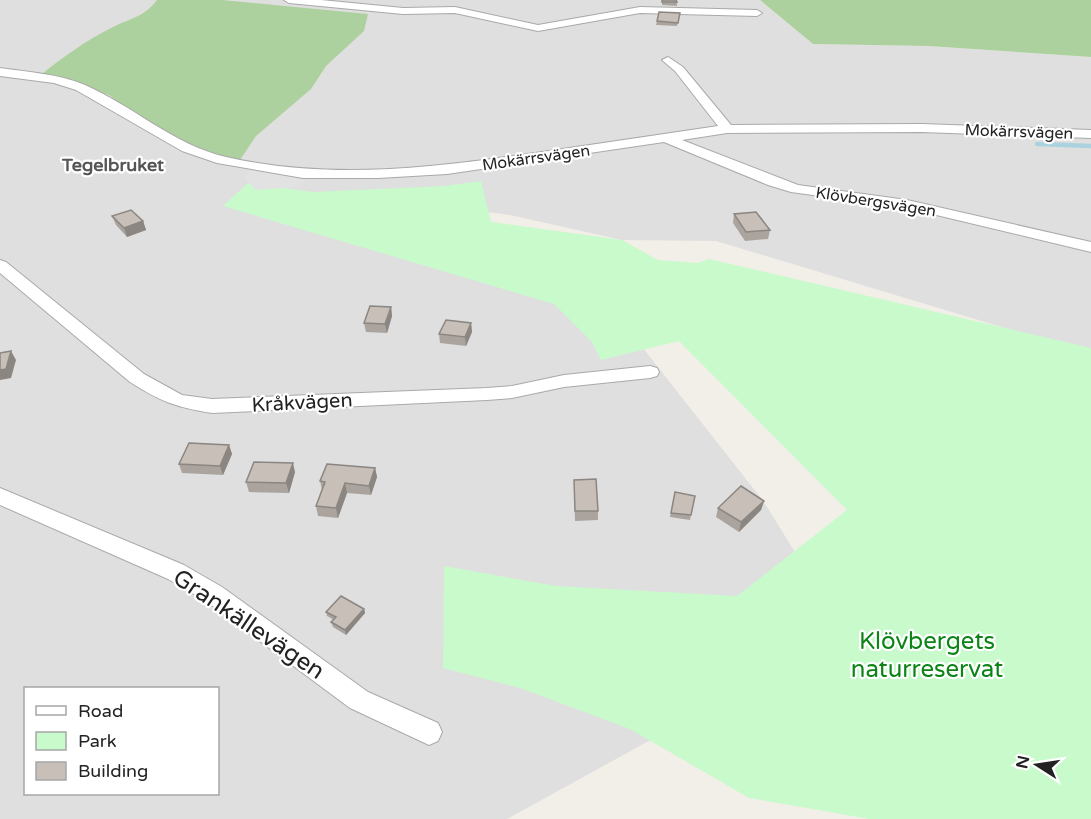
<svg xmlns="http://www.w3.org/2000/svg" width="1091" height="819" font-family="'Varela Round',sans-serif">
  <rect width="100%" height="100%" fill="#f2efe9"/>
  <path fill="#e0dfdf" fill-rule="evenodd" d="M0,0H760L813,44L928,46L1091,57V354L716,241L622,240L510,215L406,202L632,334L764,502L845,633L507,819H0ZM26,688H218V794H26Z"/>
  <g fill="#add19e">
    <path d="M157,0H222L368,14L364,31L326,66L311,89L256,136L240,160L236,162L191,146L140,120L109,95L42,74C64,56 87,40 113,27C131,18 144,17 157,0Z"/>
    <polygon points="760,0 1091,0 1091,57 928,46 813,44"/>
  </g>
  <polygon fill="#c8facc" points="481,181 491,222 622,240 658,260 698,263 709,259 1091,348 1091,819 870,819 749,798 630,729 520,688 443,668 444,566 556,586 737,596 847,510 679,341 601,360 592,342 554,304 223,206 248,183 313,192 445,186"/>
  <polygon fill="#e2e2e2" points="255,167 309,174 299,187 256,190 244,178"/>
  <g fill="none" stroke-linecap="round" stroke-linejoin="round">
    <polyline stroke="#aad3df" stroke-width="4.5" points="1037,144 1091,146"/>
    <defs>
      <g id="minor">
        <polygon points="284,0 321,0 403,8 455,7 538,25 640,7 757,10 762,13 757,16 640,13 538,31 455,13 403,14 289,3"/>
        <path d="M668,57L683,67L731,125L922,124L1091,130V138L922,132L727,133L682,140L798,185L907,200L1091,242V252L907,208L791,192L768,185L664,142L447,174L378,178H303L217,163L182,151L76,90L54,83L0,76V68C28,72 59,74 85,85C133,106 174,145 226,157C333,181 436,167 542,152C601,143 660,135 718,126L675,71L662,60Z"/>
        <path d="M0,260L6,262L144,374L182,395L212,399L487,388L512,386L564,375L650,366L657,368L659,372L657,376L650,378L564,387L512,398L487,400L212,413C176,407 161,402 130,382L0,273Z"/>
        <polygon points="0,488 184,565 222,587 368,692 438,723 442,732 438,741 429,745 350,708 206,601 168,579 0,505"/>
      </g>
    </defs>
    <use href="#minor" stroke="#a9a9a9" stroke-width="2"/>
    <use href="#minor" fill="#fff" fill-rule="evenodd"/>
  </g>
  <g fill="#aba49e">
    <polygon points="662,0 677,2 677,6 662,5"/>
    <polygon points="680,13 677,26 656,25 657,21"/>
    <polygon points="734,214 770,230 768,239 745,241 733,223"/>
    <polygon points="112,216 143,221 146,230 127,237 116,225"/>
    <polygon points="391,307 392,316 387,333 366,332 364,323"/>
    <polygon points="471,323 472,332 466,346 440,343 439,334"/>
    <polygon points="229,445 232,454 223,475 182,473 179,464"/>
    <polygon points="375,468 377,477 371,495 347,493 338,518 318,516 316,506 322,490 320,481"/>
    <polygon points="295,472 289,493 249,492 246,482"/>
    <polygon points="574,480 598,511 598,520 575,521"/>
    <polygon points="675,492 695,496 690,520 670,517"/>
    <polygon points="764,501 761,510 739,532 716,517 718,508"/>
    <polygon points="364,609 365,613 346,635 333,627 331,622 334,620 327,616 326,612"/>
  </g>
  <g fill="#8b8681">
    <polygon points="143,221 146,230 127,237 124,228"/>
    <polygon points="391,307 392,316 387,333 385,324"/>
    <polygon points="471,323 472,332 466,346 465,337"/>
    <polygon points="11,351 16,360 11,378 0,380 0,370"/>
    <polygon points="229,445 232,454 223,475 220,466"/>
    <polygon points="293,463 295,472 289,493 286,483"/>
    <polygon points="375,468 377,477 371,495 369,486"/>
    <polygon points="345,483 347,493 338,518 336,508"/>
    <polygon points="764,501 761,510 739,532 741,522"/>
    <polygon points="364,609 365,613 346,635 345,630"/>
  </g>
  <g fill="#c7bfb8" stroke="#8b8681" stroke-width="1.5">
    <polygon points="662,0 676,0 677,2 662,2"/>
    <polygon points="659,12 680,13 678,23 657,21"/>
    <polygon points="131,210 143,221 124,228 112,216"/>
    <polygon points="756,212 770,230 746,232 734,214"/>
    <polygon points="370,306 391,307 385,324 364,323"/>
    <polygon points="446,320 471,323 465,337 439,334"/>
    <polygon points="11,351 6,369 0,370 0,353"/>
    <polygon points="189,443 229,445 220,466 179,464"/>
    <polygon points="254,462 293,463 286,483 246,482"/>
    <polygon points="327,464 375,468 369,486 345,483 336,508 316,506 325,482 320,481"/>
    <polygon points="596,479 598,511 575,511 574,480"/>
    <polygon points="741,486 764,501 741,522 718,508"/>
    <polygon points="675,492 695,496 691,515 671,513"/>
    <polygon points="341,596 364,609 345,630 331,622 336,617 326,612"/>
  </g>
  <g text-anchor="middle" stroke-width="4.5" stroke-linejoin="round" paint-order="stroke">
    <g font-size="16" fill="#222" stroke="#fff">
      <text transform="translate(1019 131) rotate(2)" y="6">Mokärrsvägen</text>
      <text transform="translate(536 157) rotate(-8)" y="6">Mokärrsvägen</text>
      <text transform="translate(876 201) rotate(9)" y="6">Klövbergsvägen</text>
    </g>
    <g font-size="18" font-weight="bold" fill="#555" stroke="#fff">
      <text x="113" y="171">Tegelbruket</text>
    </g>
    <g font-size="20" fill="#222" stroke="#fff">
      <text transform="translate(302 402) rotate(-3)" y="7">Kråkvägen</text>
    </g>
    <g font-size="24" fill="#222" stroke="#fff">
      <text transform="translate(249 624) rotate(34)" y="8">Grankällevägen</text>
    </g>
    <g font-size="24" fill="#0c8416" stroke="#fff">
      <text x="927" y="649">Klövbergets<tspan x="927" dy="28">naturreservat</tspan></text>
    </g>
  </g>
  <rect x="24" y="687" width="195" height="108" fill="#ffffff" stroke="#a7a7a7" stroke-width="1.5"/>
  <rect x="36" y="706" width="30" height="9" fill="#ffffff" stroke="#a7a7a7" stroke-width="1.5"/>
  <text x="78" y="717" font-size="18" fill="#222222">Road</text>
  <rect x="36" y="732" width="30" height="18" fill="#c8facc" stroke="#a7a7a7" stroke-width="1.5"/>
  <text x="78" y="747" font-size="18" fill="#222222">Park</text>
  <rect x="36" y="762" width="30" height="18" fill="#c7bfb8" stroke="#a7a7a7" stroke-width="1.5"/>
  <text x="78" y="777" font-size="18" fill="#222222">Building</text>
  <g transform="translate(1037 765) rotate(282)" stroke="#ffffff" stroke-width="4.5" paint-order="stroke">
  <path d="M0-4.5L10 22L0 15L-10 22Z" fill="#222222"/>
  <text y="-9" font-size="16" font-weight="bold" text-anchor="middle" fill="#222222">N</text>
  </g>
</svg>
